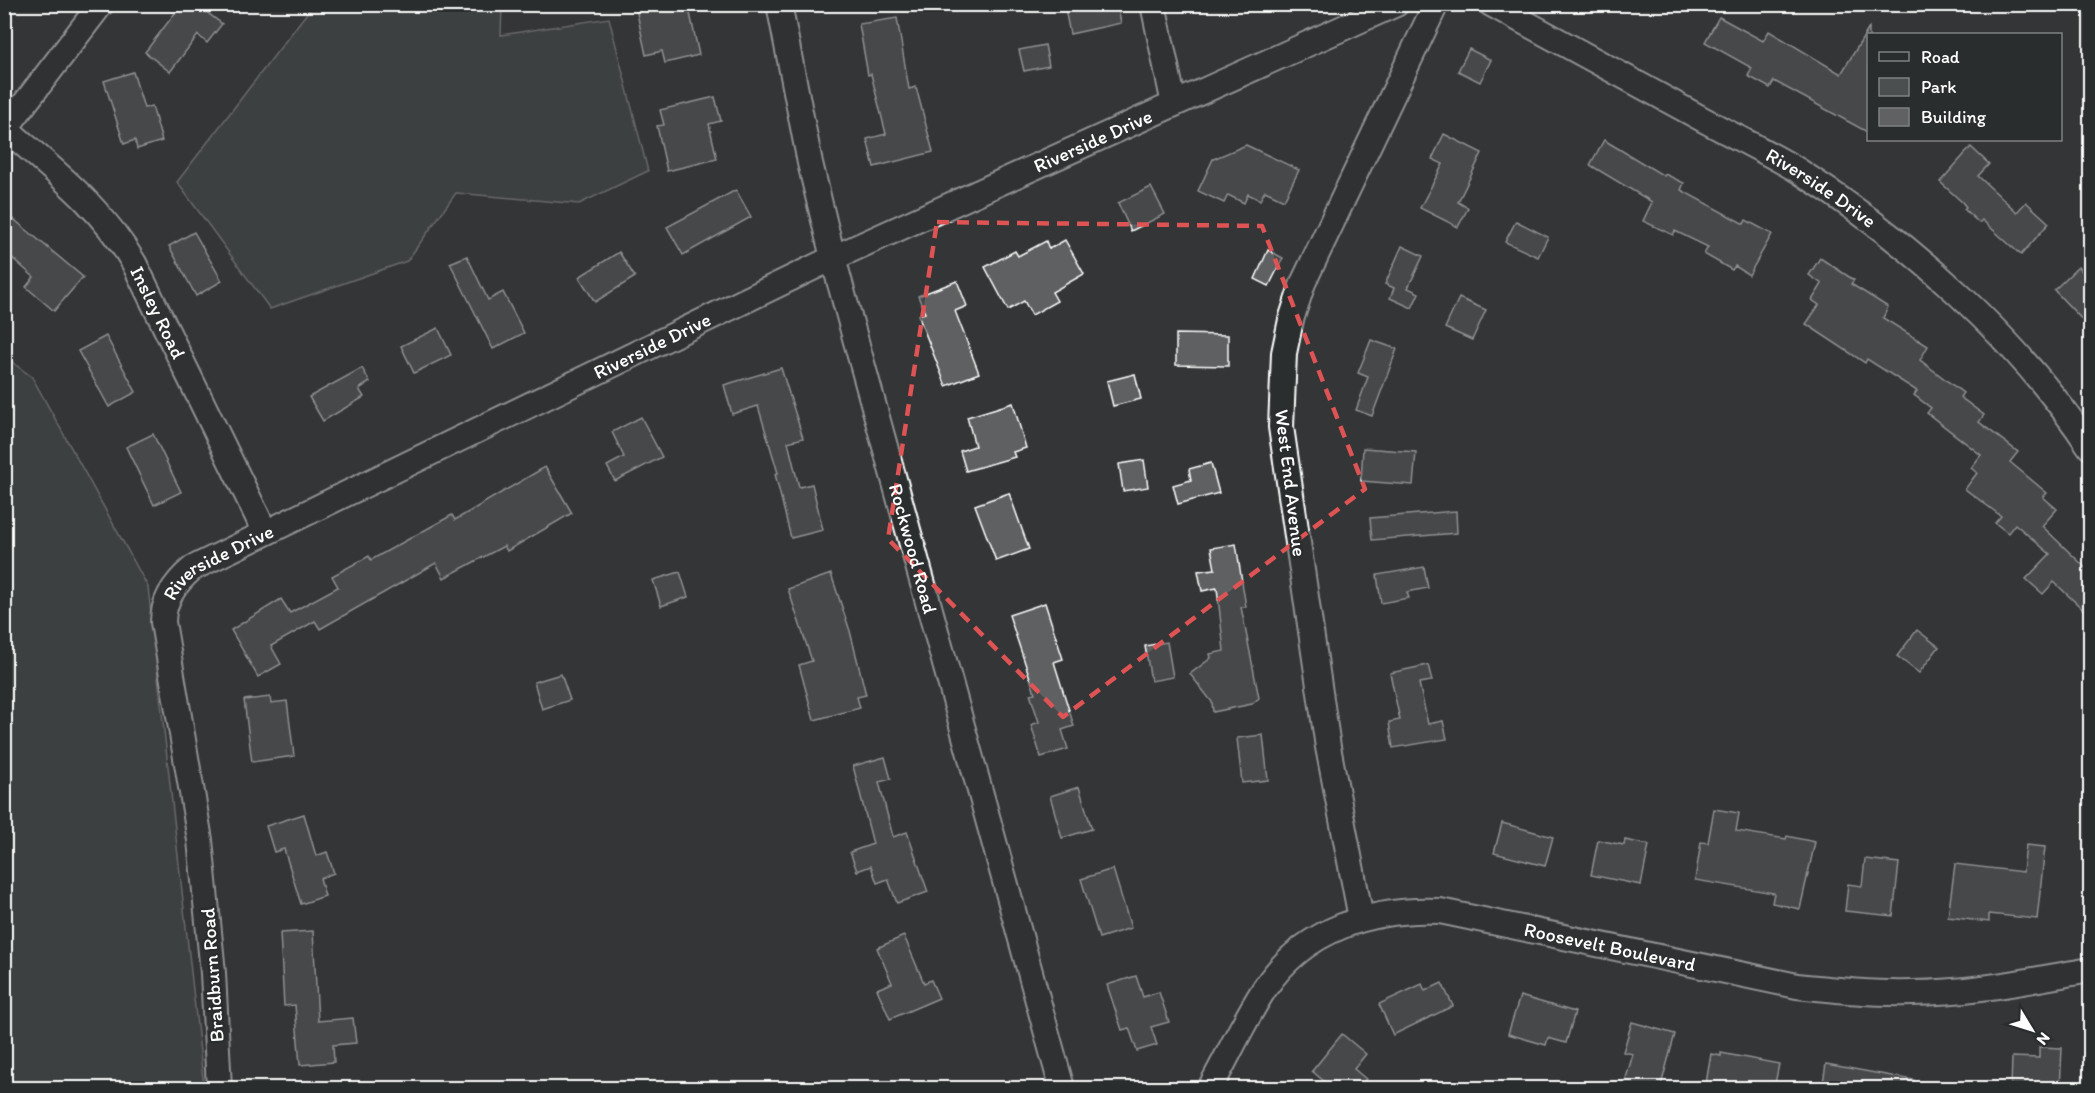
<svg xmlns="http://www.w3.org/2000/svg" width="2095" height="1093" font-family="Itim,sans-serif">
  <rect width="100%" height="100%" fill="#333536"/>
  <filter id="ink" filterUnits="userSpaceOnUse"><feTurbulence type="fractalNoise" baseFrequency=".0167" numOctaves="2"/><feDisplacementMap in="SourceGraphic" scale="12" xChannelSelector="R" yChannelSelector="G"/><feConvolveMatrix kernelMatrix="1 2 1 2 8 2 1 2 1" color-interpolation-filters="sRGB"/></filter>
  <g filter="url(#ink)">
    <g fill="#4c4f50" stroke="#a6a7a8" stroke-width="1.5">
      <polygon points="313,5 502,5 501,35 609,18 648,171 579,204 456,193 407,261 270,309 177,182"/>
      <polygon points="4,356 32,377 148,587 204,1088 5,1088"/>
    </g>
    <g fill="#5f6162" stroke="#fff" stroke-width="1.5">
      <polygon points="182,4 196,4 222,24 207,43 198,35 170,72 145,52"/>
      <polygon points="635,4 688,4 699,55 665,63 662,51 646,55"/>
      <polygon points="1064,4 1117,4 1121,23 1070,34"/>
      <polygon points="1719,17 1763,41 1769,31 1841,74 1869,28 1869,133 1774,81 1770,88 1748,76 1752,68 1705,42"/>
      <polygon points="897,18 909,89 916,87 933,152 874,167 867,139 886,134 871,74 868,75 859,24"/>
      <polygon points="1045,45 1049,66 1024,71 1019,50"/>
      <polygon points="1469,49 1491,60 1480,82 1458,71"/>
      <polygon points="133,72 144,108 152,106 162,141 137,149 135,140 124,144 104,81"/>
      <polygon points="715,97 721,121 709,124 717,159 667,171 657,126 664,125 660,110"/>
      <polygon points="1444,134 1482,153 1458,202 1468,208 1458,227 1420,208 1443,164 1432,159"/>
      <polygon points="1604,140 1664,176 1665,174 1684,183 1681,190 1744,224 1746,220 1772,234 1749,275 1735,266 1732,270 1704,254 1708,247 1675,231 1673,235 1643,221 1652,202 1590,165"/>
      <polygon points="1246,145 1299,170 1284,200 1265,191 1260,200 1248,194 1244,203 1228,195 1224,203 1198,191 1213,159"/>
      <polygon points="1971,147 1989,164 1978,176 2017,212 2026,202 2049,223 2021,255 1982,220 1979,223 1964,209 1966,207 1962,202 1940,182"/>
      <polygon points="1151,187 1165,214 1131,231 1118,203"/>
      <polygon points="736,190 751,217 683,255 667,227"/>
      <polygon points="4,211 83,277 54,311 26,287 34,277 4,251"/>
      <polygon points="1516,221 1548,237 1538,257 1505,242"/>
      <polygon points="194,232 222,281 196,296 169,246"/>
      <polygon points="1065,240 1084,274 1052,292 1057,301 1032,315 1024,301 1008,310 985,267 1015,251 1018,256 1046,241 1049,249"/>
      <polygon points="1402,246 1423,256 1408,288 1419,293 1412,308 1390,298 1394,288 1385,284"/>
      <polygon points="1268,250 1283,258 1269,286 1255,279"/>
      <polygon points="619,252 635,277 595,302 579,277"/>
      <polygon points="467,256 488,300 503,292 524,333 493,349 450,263"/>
      <polygon points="1820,258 1854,280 1851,284 1888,307 1883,318 1928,346 1920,360 1963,393 1960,397 1984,415 1979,422 2018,452 2010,462 2047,493 2043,497 2057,509 2042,526 2091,573 2091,617 2054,582 2043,594 2026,579 2050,554 2015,524 2008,533 1995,523 2001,516 1965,489 1977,473 1971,468 1981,455 1927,413 1931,408 1914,395 1917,391 1867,359 1865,363 1806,324 1819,305 1812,300 1822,284 1809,275"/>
      <polygon points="2078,267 2091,281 2091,329 2054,290"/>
      <polygon points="957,281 967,306 955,311 979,373 946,386 918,315 925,313 918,296"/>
      <polygon points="1459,298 1486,310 1472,340 1445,328"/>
      <polygon points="438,328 451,355 414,373 401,346"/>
      <polygon points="1176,334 1228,335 1228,366 1176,365"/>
      <polygon points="106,336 136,392 109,407 78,351"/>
      <polygon points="1371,340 1397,349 1372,416 1356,410 1368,377 1358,373"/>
      <polygon points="362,368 370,382 359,389 364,397 323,421 309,397"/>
      <polygon points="781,368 803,438 788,442 799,487 812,484 823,530 791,538 775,474 778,473 758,406 732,414 724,385"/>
      <polygon points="1135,374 1141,399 1113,406 1107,381"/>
      <polygon points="1013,403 1026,448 1013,452 1015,457 966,471 960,451 975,446 967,417"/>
      <polygon points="641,417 662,457 615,481 607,466 624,457 612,432"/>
      <polygon points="153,434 181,492 154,505 126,447"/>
      <polygon points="1363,448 1416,452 1413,485 1361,481"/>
      <polygon points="1144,460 1148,487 1123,491 1119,464"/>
      <polygon points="1211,463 1219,493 1178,504 1173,485 1191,480 1189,469"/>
      <polygon points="545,467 572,513 507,551 504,546 444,578 436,563 320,629 315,621 271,646 281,664 258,677 231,630 281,599 290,613 338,587 332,576 369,556 371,560 452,515 455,520"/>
      <polygon points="1009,493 1029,549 996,561 975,505"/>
      <polygon points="1456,511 1457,533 1372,540 1370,518"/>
      <polygon points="1236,544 1246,607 1241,607 1259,698 1252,704 1213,712 1212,702 1190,674 1211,658 1210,654 1224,651 1217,588 1202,591 1198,571 1215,569 1211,548"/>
      <polygon points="1424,567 1428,588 1407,592 1409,598 1381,603 1377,575"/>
      <polygon points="680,572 688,597 661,606 653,580"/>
      <polygon points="831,574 850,631 866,695 857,697 860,708 814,720 799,665 812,661 788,589"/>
      <polygon points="1045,603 1063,659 1054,662 1074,726 1062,730 1068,749 1041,757 1031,725 1039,722 1030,694 1035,693 1009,615"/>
      <polygon points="1917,630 1939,647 1919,673 1897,656"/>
      <polygon points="1167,642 1173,677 1151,681 1145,646"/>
      <polygon points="1428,665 1432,681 1419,683 1428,724 1443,721 1447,739 1393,748 1389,722 1400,720 1390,673"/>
      <polygon points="561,674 570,700 542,709 534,682"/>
      <polygon points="270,697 271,703 287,701 294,756 252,762 244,700"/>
      <polygon points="1263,735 1268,780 1242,783 1237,738"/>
      <polygon points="885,757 891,779 879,782 893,837 907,832 928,892 897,903 888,879 877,883 871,866 857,871 850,852 873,844 853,766"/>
      <polygon points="1079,787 1092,829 1062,838 1050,796"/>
      <polygon points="1714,809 1739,813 1736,831 1786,839 1787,836 1815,842 1800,909 1772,903 1774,893 1695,880 1701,842 1708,843"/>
      <polygon points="304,814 316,856 327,852 334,873 320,878 325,896 301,904 284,849 274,852 266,826"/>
      <polygon points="1502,823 1553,837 1545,866 1494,853"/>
      <polygon points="1598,840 1624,845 1625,840 1649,845 1641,885 1591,875"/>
      <polygon points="2026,845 2045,847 2037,919 1989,914 1989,922 1948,917 1955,864 2023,872"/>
      <polygon points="1865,859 1899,863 1893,916 1845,911 1848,884 1862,886"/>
      <polygon points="1113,869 1131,928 1099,938 1081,879"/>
      <polygon points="313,931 318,1021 353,1018 356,1043 333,1045 334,1062 300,1065 295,1005 284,1006 280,933"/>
      <polygon points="904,936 924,983 931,980 939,998 890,1019 877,989 892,983 877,948"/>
      <polygon points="1136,976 1143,997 1159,992 1169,1022 1151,1027 1157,1045 1137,1051 1129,1028 1122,1030 1107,985"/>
      <polygon points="1442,983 1453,1006 1393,1035 1379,1004 1422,984 1425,991"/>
      <polygon points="1520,996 1575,1012 1566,1043 1548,1038 1546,1045 1508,1034"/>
      <polygon points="1632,1022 1675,1034 1660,1089 1638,1089 1624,1085 1633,1054 1623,1052"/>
      <polygon points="1342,1034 1366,1054 1354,1069 1366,1079 1358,1089 1333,1089 1312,1071"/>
      <polygon points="2039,1047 2062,1048 2060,1089 2011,1088 2012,1057 2039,1058"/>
      <polygon points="1721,1053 1779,1064 1774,1089 1705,1089 1711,1054 1721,1056"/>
      <polygon points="1826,1064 1914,1080 1913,1089 1822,1089"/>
    </g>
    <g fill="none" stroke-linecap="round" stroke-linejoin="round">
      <defs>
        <g id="minor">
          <path id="s1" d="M779,4L810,163L833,258L1062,1088"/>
          <polyline points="1153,4 1174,104"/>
          <path id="s2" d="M1491,4C1559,41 1627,78 1695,115C1729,134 1766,151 1799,171C1911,243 2016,336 2090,447"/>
          <path id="s3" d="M4,127C54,171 100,205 134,263L265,532"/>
          <polyline points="6,128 101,4"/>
          <polyline points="1361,918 1328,747 1281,427 1284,353 1291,320 1303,283 1436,4"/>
          <path id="s4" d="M219,1088L213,973L200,840L163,622C163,599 176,582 193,568L833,258L1396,4"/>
          <path id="s5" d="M1210,1088C1228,1056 1244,1020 1265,988C1304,929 1372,908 1440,911L1797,986C1836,990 1874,994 1912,993C1972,993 2032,980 2090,970"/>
        </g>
      </defs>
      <use href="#minor" stroke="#fff" stroke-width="28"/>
      <use href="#minor" stroke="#2a2d2e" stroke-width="24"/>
    </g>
  </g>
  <path d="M0 0H2095V1093H0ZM937,222L1262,226L1365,489L1063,717L888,539Z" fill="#333536" fill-opacity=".55" fill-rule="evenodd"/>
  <path fill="none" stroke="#de5353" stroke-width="4.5" stroke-dasharray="12 8" stroke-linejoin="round" d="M937,222L1262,226L1365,489L1063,717L888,539Z"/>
  <g text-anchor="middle" stroke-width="4.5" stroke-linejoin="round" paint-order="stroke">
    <g font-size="20" fill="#fff" stroke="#2a2d2e">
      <text dy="7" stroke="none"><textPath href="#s4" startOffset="1530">Riverside Drive</textPath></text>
      <text dy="7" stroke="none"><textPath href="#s2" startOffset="378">Riverside Drive</textPath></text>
      <text dy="7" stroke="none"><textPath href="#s3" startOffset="244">Insley Road</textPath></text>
      <text dy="7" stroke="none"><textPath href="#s4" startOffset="1044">Riverside Drive</textPath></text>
      <text transform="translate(1291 483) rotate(83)" y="7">West End Avenue</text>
      <text dy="7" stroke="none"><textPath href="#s1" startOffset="561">Rockwood Road</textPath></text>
      <text dy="7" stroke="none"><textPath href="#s4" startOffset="558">Riverside Drive</textPath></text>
      <text dy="7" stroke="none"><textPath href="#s5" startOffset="488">Roosevelt Boulevard</textPath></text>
      <text transform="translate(212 975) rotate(-94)" y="7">Braidburn Road</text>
    </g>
  </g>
  <rect width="2095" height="1093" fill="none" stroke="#2a2d2e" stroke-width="24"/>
  <rect x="12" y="12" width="2071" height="1069" fill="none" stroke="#fff" stroke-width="2" filter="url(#ink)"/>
  <rect x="1867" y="33" width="195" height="108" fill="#2a2d2e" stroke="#7f8182" stroke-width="1.5"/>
  <rect x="1879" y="52" width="30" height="9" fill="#2a2d2e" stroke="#7f8182" stroke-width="1.5"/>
  <text x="1921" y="63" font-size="18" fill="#ffffff">Road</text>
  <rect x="1879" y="78" width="30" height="18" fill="#4c4f50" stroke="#7f8182" stroke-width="1.5"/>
  <text x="1921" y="93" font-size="18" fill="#ffffff">Park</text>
  <rect x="1879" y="108" width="30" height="18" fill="#5f6162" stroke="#7f8182" stroke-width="1.5"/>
  <text x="1921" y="123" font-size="18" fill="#ffffff">Building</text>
  <g transform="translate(2032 1030) rotate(128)" stroke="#2a2d2e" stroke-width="4.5" paint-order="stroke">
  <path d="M0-4.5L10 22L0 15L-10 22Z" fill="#ffffff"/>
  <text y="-9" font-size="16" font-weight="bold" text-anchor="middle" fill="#ffffff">N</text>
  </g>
</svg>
